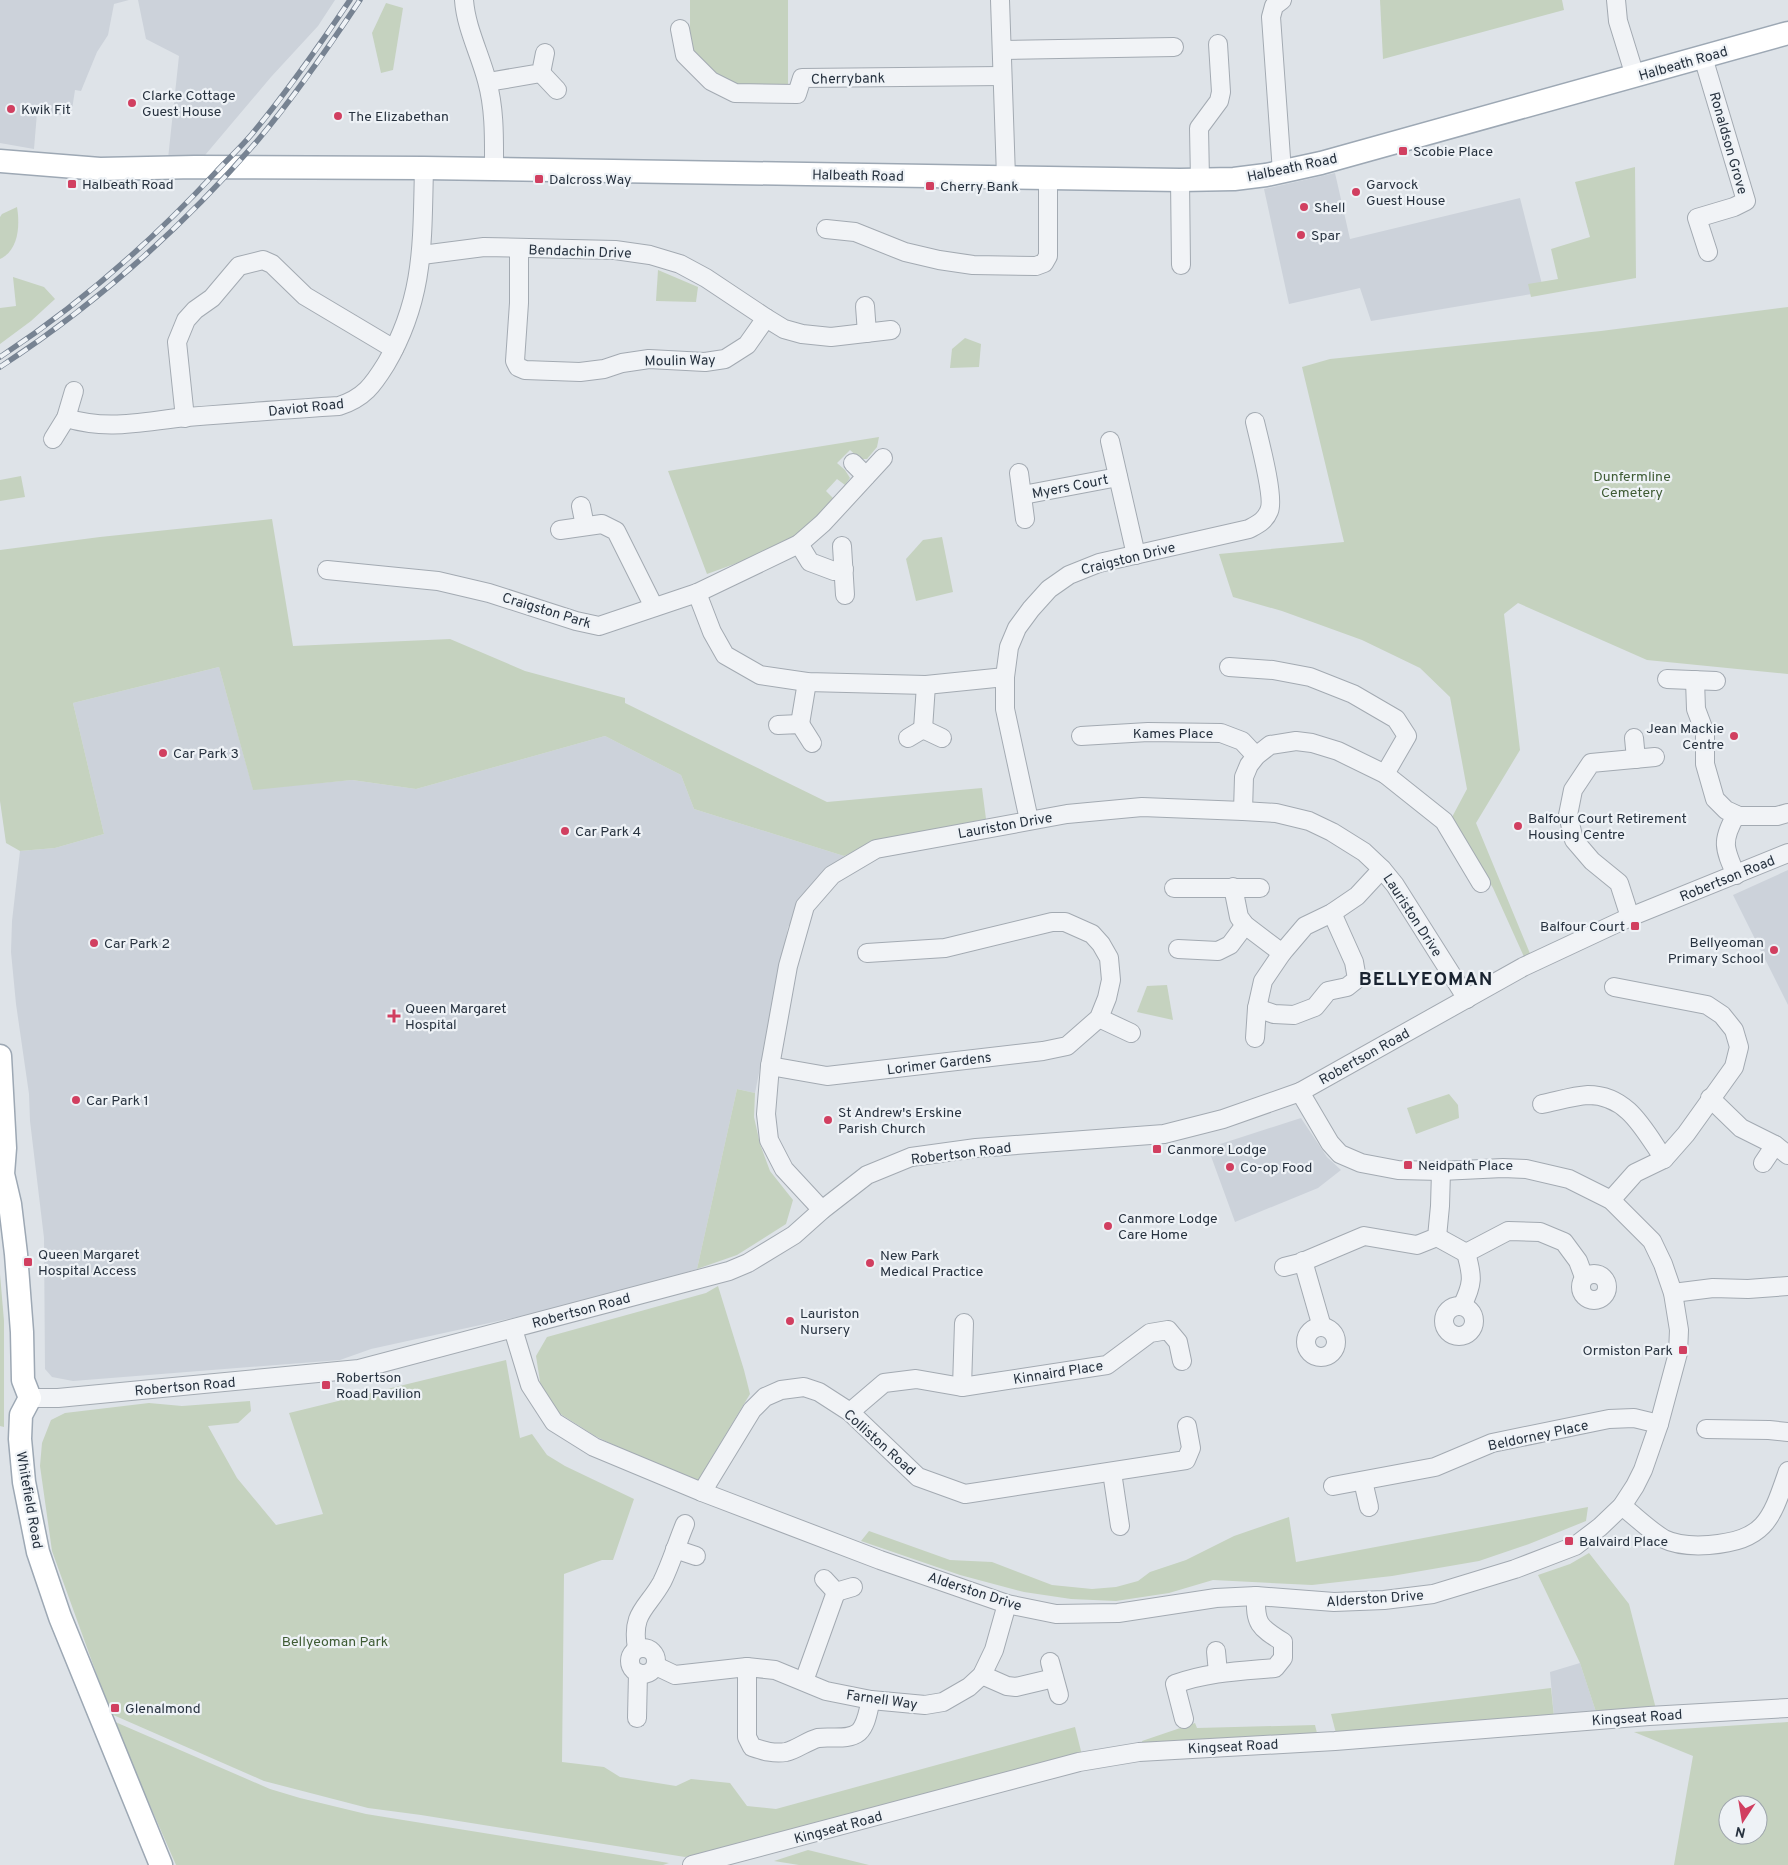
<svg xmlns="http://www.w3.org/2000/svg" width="1788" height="1865" font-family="Overpass,sans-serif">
  <rect width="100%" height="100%" fill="#dee3e8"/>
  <g fill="#ccd2da">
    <polygon points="0,0 129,0 114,4 108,35 97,52 81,91 75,90 71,116 37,113 34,149 0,143"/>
    <polygon points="138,0 335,0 318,26 271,77 195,167 167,168 179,56 146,39"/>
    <polygon points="1335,173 1350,239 1520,198 1544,292 1371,321 1360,288 1289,304 1264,189"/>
    <polygon points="219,667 253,789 352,780 416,789 605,736 681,775 694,809 844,856 788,927 755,1093 737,1089 697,1269 608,1297 371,1349 340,1360 73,1381 52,1377 45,1369 44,1238 30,1121 29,1094 16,1004 11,952 12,921 20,851 55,848 104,834 73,703"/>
    <polygon points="1788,870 1788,1005 1733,895"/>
    <polygon points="1301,1118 1327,1157 1341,1170 1318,1188 1235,1222 1208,1148"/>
    <polygon points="1580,1663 1596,1712 1554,1717 1550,1672"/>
  </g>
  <g fill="#c5d2bf" fill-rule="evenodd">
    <polygon points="690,0 788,0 788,88 729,84 712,77 690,47"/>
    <polygon points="1380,0 1562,0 1564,10 1383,59"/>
    <polygon points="386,3 403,8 393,70 381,73 372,33"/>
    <polygon points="1635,167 1636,278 1531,297 1528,284 1558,279 1551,249 1590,237 1575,182"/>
    <path d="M17,207C20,225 19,250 0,259V217L2,214Z"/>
    <polygon points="658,270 698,287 696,302 656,301"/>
    <polygon points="13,277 44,287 55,299 31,321 0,344 0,308 16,306"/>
    <polygon points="1788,307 1788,674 1647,660 1518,603 1504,614 1520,750 1476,823 1531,956 1525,959 1493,888 1451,819 1467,789 1450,697 1420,668 1362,640 1282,611 1233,597 1219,554 1344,542 1302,367 1330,359 1601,331"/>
    <polygon points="965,338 981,344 979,367 950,368 952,349"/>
    <polygon points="879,437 877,447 867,459 860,459 850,450 837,463 845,470 850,478 845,485 837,479 826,491 833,498 803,533 765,553 707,574 668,471"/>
    <polygon points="21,476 25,497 0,501 0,480"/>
    <polygon points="272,519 293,646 450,639 525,671 625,698 625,703 827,802 982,788 986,819 883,839 844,856 694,809 681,775 605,736 416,789 352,780 253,790 219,667 73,703 104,834 55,848 20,851 6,843 0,801 0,550 100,537"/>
    <polygon points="942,537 953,592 916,601 906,559 923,540"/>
    <polygon points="1167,985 1173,1020 1137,1012 1147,986"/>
    <polygon points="737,1089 755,1093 754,1117 760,1144 770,1171 793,1200 786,1224 737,1255 697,1269"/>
    <polygon points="1449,1094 1458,1105 1459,1118 1416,1134 1407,1108"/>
    <polygon points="0,1274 4,1321 4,1427 0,1426"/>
    <polygon points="718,1286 744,1370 750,1394 697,1482 637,1456 595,1436 559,1413 541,1388 536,1356 547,1337 706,1293"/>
    <polygon points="506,1360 520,1438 532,1434 547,1455 565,1466 634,1499 613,1560 602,1560 564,1574 562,1762 604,1767 620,1777 676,1786 691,1779 730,1783 747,1806 776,1809 1075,1727 1082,1755 685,1857 421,1815 368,1808 264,1781 111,1714 52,1551 40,1466 42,1443 51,1420 65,1413 149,1403 182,1406 250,1401 251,1411 238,1423 208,1426 237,1478 276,1525 323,1514 289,1413"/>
    <polygon points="1588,1507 1586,1521 1529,1544 1479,1561 1392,1576 1312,1585 1213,1580 1169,1593 1116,1601 1071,1599 1024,1592 960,1575 861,1541 869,1531 950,1560 992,1562 1052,1585 1092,1589 1116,1587 1138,1581 1150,1572 1186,1560 1234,1536 1289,1517 1296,1562"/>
    <polygon points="1589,1553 1629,1604 1656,1709 1596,1712 1580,1663 1538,1575 1570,1564"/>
    <polygon points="1551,1688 1554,1717 1337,1737 1331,1714"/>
    <polygon points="113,1721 270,1789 300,1798 366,1814 669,1863 663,1865 176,1865"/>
    <path d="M1788,1722V1865H1674L1693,1756L1634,1732ZM1728,1805H1758V1835H1728Z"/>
    <polygon points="1195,1723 1197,1728 1315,1725 1318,1737 1143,1746 1142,1741"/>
    <polygon points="808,1850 869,1865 799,1865 774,1861"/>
  </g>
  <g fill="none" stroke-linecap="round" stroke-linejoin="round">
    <defs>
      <g id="minor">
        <path d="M464,0C466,28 480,54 487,81C495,110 494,140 494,169"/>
        <polyline points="1000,0 1006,177"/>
        <polyline points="1282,0 1274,6 1271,17 1282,172"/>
        <polyline points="1616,0 1618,21 1635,76"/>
        <polyline points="680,29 685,55 711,81 735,93 797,94 802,78 1002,76"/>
        <polyline points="1002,50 1174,47"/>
        <polyline points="1703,57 1746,201 1734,207 1697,218 1708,252"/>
        <polyline points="541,73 557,90"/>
        <polyline points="488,82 541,73 545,53"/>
        <polyline points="1180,180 1181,265"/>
        <polyline points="1200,180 1199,128 1219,101 1221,92 1218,44"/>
        <polyline points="826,229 855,232 905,252 939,260 973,265 1036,266 1044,263 1048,256 1048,177"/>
        <polyline points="519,249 519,303 515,361 518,367 525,370 580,372 604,369 622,363 649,359 705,362 725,359 747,345 766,318"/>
        <polyline points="422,255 484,247 615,250 650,255 680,264 706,278 766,318 784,329 802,334 831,337 891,330"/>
        <polyline points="865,306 867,333"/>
        <path d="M66,418C109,431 144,421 187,417C238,413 289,409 339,406C364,398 373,385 386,364C425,297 422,242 424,168"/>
        <polyline points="185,418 177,342 186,320 195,310 212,298 239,266 263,260 272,264 305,296 394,349"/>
        <polyline points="53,439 66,418 74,391"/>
        <polyline points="1110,441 1136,555"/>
        <polyline points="853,463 866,476"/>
        <polyline points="1019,473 1025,519"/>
        <polyline points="1023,495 1118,477"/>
        <polyline points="581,506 585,526"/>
        <polyline points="560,530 602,524 616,531 654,607"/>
        <polyline points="799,544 810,562 834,571 844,569"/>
        <polyline points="842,546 845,595"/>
        <polyline points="327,570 438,581 489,593 576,621 599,626 697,593 799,544 823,523 883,458"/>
        <polyline points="697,593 712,632 725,655 760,675 807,682 926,685 1005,677"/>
        <polyline points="1229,667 1273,670 1310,677 1353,694 1396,719 1407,736 1385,774"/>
        <polyline points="1667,679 1716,681"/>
        <polyline points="1695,680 1696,709 1705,733 1705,764 1715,799 1726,810 1739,816 1777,816 1788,813"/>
        <polyline points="800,724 807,682"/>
        <polyline points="778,725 800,724 812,743"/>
        <polyline points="923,729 926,685"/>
        <polyline points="1081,736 1148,732 1221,733 1242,741 1256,756"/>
        <polyline points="908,738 923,729 942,738"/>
        <polyline points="1634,738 1636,759"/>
        <polyline points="1243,811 1244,777 1249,765 1256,756 1270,745 1296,741 1312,743 1338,751 1385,774 1444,821 1481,883"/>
        <path d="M1029,820L1005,709V677L1009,647L1017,628L1031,609L1049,589L1069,575L1099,563L1249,529C1258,524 1265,521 1269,511C1275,499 1259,439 1255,422"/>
        <path d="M1736,875C1724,848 1721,841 1736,815"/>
        <polyline points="1233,887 1239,917 1245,925 1282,953"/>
        <polyline points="1174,888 1260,888"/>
        <polyline points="1630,917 1619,883 1592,861 1574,840 1568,815 1573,790 1591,763 1655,757"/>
        <polyline points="1178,949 1218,951 1230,945 1245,925"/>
        <polyline points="1257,1008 1274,1014 1294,1015 1315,1007 1328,991 1347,987 1357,979 1354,962 1332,913"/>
        <polyline points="1099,1018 1131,1033"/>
        <polyline points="1255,1038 1257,1008 1263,981 1282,953 1305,926 1332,913 1357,896 1382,869"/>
        <polyline points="770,1066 827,1076 1043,1051 1067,1046 1099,1018 1107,998 1111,980 1109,958 1101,944 1092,934 1065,922 1052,922 945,948 867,953"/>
        <polyline points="1710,1098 1741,1128 1775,1145 1788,1155"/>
        <path d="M1542,1104C1557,1101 1573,1096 1588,1095C1628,1095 1644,1130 1664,1159"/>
        <polyline points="1763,1163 1775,1145"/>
        <polyline points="1611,1200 1635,1173 1664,1159 1686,1134 1734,1067 1739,1047 1734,1030 1722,1015 1707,1005 1614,987"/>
        <polyline points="822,1210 784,1169 769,1140 766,1114 770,1066 788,966 805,906 832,875 876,849 1067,814 1142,807 1243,811 1276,813 1309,821 1332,832 1364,852 1382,869 1395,885 1467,999"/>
        <path d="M1437,1237L1466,1253C1473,1277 1473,1284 1462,1306"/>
        <polyline points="1466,1253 1508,1231 1540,1232 1564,1242 1578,1261 1584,1277"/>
        <polyline points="1303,1261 1322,1327"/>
        <polyline points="1284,1267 1300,1263 1364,1236 1417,1245 1437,1237 1440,1206 1441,1171"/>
        <circle cx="1594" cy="1287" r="13"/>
        <polyline points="1673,1293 1713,1288 1748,1289 1788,1286"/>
        <circle cx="1459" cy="1321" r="15"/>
        <circle cx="1321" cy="1342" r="15"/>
        <polyline points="513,1329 530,1385 554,1422 594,1447 702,1492 880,1560 1007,1604 1056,1614 1118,1613 1216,1598 1256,1596 1334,1602 1384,1600 1433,1594 1515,1569 1575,1546 1600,1527 1622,1506 1635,1486 1643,1470 1659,1424 1678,1353 1679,1330 1673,1293 1663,1264 1652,1241 1611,1200 1569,1179 1526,1169 1503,1168 1441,1171 1398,1170 1361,1163 1340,1154 1330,1143 1300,1092"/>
        <polyline points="962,1387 964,1323"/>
        <polyline points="30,1398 58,1398 359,1369 729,1271 748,1263 794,1235 822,1210 867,1175 911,1157 976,1148 1164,1134 1223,1119 1300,1092 1523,967 1630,917 1788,853"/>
        <polyline points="850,1412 884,1383 916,1379 962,1387 1107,1365 1150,1333 1168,1330 1178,1342 1182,1361"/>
        <polyline points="1706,1429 1769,1430 1788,1432"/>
        <polyline points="1112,1472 1120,1526"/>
        <polyline points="1363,1481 1369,1507"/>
        <polyline points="1333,1486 1435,1467 1492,1443 1609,1419 1634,1418 1659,1424"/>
        <polyline points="702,1492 752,1410 765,1397 781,1390 804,1387 819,1392 850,1412 918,1477 965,1494 1186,1460 1191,1448 1187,1426"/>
        <path d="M1622,1506C1635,1516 1649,1530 1664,1539C1678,1546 1694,1546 1709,1545C1766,1540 1771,1520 1788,1471"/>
        <polyline points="675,1549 696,1556"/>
        <polyline points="824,1579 836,1592 853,1587"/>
        <circle cx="643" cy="1661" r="13"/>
        <path d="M637,1648C631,1612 647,1609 662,1582C671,1564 677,1543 685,1524"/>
        <polyline points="1216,1651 1218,1673"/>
        <polyline points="1050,1662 1059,1695"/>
        <polyline points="656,1666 675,1675 747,1667 775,1670 826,1691 871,1700 925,1705 943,1702 969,1687 982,1675 994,1650 1007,1604"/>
        <path d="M747,1667V1737L752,1747C764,1751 774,1754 786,1752C796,1750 807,1741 818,1738C831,1736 848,1741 859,1732C867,1724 868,1710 871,1700"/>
        <polyline points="982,1675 1007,1686 1016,1687 1054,1678"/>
        <polyline points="804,1681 836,1592"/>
        <polyline points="637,1718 638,1673"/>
        <path d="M1184,1719L1175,1684C1208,1672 1241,1671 1275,1668L1283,1658V1642C1259,1627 1255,1624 1256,1596"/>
        <polyline points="692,1865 1079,1762 1139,1752 1335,1741 1649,1716 1788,1708"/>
      </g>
      <g id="major">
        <polyline points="0,161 100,169 195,167 424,168 1180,180 1234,179 1266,175 1321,163 1788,33"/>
        <polyline points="0,1056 5,1148 3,1174 10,1204 16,1254 22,1332 23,1380 30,1398 21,1415 20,1439 24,1482 38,1552 60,1617 161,1865"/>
      </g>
    </defs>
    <use href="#minor" stroke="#a3aab2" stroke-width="20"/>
    <use href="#major" stroke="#9da8b4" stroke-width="25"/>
    <use href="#minor" stroke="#f1f3f6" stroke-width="18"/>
    <use href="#major" stroke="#fff" stroke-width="22"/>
    <defs>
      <g id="rail">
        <path d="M0,357C79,305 151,242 215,173C227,160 240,148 252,134C287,92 319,46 350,0"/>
        <path d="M0,367C95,305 183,227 258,140C295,96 328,48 360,0"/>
      </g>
    </defs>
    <use href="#rail" stroke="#778392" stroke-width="5.5"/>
    <use href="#rail" stroke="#eef2f6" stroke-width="4" stroke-dasharray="11" stroke-linecap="butt"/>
  </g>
  <g fill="#d13f60" stroke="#eef2f6" stroke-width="2">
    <circle cx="132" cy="103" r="5"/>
    <circle cx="11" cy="109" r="5"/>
    <circle cx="338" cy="116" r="5"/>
    <rect x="1398" y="146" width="10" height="10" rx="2.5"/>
    <rect x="534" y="174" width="10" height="10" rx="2.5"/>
    <rect x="67" y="179" width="10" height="10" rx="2.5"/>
    <rect x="925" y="181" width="10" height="10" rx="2.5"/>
    <circle cx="1356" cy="192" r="5"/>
    <circle cx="1304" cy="207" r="5"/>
    <circle cx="1301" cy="235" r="5"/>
    <circle cx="1734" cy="736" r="5"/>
    <circle cx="163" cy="753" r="5"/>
    <circle cx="1518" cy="826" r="5"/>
    <circle cx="565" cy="831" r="5"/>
    <rect x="1630" y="921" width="10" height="10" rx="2.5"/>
    <circle cx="94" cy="943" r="5"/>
    <circle cx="1774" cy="950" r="5"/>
    <path d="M391.5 1008.5h5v5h5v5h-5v5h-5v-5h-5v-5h5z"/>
    <circle cx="76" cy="1100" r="5"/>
    <circle cx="828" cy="1120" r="5"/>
    <rect x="1152" y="1144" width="10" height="10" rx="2.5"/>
    <rect x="1403" y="1160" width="10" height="10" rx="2.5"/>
    <circle cx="1230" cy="1167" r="5"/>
    <circle cx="1108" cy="1226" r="5"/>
    <rect x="23" y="1257" width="10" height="10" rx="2.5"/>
    <circle cx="870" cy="1263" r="5"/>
    <circle cx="790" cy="1321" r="5"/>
    <rect x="1678" y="1345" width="10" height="10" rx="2.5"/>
    <rect x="321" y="1380" width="10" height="10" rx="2.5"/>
    <rect x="1564" y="1536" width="10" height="10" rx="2.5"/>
    <rect x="110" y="1703" width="10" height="10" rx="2.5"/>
  </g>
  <g text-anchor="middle" stroke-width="4.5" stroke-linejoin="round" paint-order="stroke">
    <g font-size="14" fill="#27323f" stroke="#eef2f6">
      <text transform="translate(1683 63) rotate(-16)" y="5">Halbeath Road</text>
      <text transform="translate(848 78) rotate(-1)" y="5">Cherrybank</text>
      <text transform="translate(1729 143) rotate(74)" y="5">Ronaldson Grove</text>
      <text transform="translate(1292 167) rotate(-12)" y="5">Halbeath Road</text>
      <text transform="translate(858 175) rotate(1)" y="5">Halbeath Road</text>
      <text transform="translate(580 251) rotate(2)" y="5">Bendachin Drive</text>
      <text transform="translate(680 360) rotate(-1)" y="5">Moulin Way</text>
      <text transform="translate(306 407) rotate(-6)" y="5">Daviot Road</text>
      <text transform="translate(1070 486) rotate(-11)" y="5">Myers Court</text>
      <text transform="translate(1128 558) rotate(-14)" y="5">Craigston Drive</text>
      <text transform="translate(547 610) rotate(17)" y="5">Craigston Park</text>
      <text x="1173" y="738">Kames Place</text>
      <text transform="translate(1005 825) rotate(-10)" y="5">Lauriston Drive</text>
      <text transform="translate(1727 878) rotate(-22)" y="5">Robertson Road</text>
      <text transform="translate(1413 915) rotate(57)" y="5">Lauriston Drive</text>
      <text transform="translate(1364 1056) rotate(-29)" y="5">Robertson Road</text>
      <text transform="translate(939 1063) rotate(-7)" y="5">Lorimer Gardens</text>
      <text transform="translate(961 1153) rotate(-7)" y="5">Robertson Road</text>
      <text transform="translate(581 1310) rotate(-15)" y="5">Robertson Road</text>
      <text transform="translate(1058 1372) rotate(-9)" y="5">Kinnaird Place</text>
      <text transform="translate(185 1386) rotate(-5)" y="5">Robertson Road</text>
      <text transform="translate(1538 1435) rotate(-12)" y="5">Beldorney Place</text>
      <text transform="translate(880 1442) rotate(42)" y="5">Colliston Road</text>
      <text transform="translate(30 1500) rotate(80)" y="5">Whitefield Road</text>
      <text transform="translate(975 1591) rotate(18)" y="5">Alderston Drive</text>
      <text transform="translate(1375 1598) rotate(-4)" y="5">Alderston Drive</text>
      <text transform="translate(882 1699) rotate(8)" y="5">Farnell Way</text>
      <text transform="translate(1637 1717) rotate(-4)" y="5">Kingseat Road</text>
      <text transform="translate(1233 1746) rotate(-3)" y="5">Kingseat Road</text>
      <text transform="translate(838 1827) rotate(-15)" y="5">Kingseat Road</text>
    </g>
    <g font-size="14" fill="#27323f" stroke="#eef2f6" text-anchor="start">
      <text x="142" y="100">Clarke Cottage<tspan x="142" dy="16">Guest House</tspan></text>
      <text x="21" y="114">Kwik Fit</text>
      <text x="348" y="121">The Elizabethan</text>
      <text x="1413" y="156">Scobie Place</text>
      <text x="549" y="184">Dalcross Way</text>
      <text x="82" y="189">Halbeath Road</text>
      <text x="1366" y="189">Garvock<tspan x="1366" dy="16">Guest House</tspan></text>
      <text x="940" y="191">Cherry Bank</text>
      <text x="1314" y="212">Shell</text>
      <text x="1311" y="240">Spar</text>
      <text x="1724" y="733" text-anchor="end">Jean Mackie<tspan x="1724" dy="16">Centre</tspan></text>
      <text x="173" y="758">Car Park 3</text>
      <text x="1528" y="823">Balfour Court Retirement<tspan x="1528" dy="16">Housing Centre</tspan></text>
      <text x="575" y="836">Car Park 4</text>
      <text x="1625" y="931" text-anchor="end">Balfour Court</text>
      <text x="1764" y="947" text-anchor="end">Bellyeoman<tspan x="1764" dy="16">Primary School</tspan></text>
      <text x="104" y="948">Car Park 2</text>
      <text x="405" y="1013">Queen Margaret<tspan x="405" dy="16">Hospital</tspan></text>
      <text x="86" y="1105">Car Park 1</text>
      <text x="838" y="1117">St Andrew's Erskine<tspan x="838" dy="16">Parish Church</tspan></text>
      <text x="1167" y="1154">Canmore Lodge</text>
      <text x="1418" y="1170">Neidpath Place</text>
      <text x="1240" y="1172">Co-op Food</text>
      <text x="1118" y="1223">Canmore Lodge<tspan x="1118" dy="16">Care Home</tspan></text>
      <text x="38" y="1259">Queen Margaret<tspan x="38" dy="16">Hospital Access</tspan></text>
      <text x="880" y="1260">New Park<tspan x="880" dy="16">Medical Practice</tspan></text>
      <text x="800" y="1318">Lauriston<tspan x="800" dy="16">Nursery</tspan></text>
      <text x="1673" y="1355" text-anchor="end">Ormiston Park</text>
      <text x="336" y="1382">Robertson<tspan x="336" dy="16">Road Pavilion</tspan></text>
      <text x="1579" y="1546">Balvaird Place</text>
      <text x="125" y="1713">Glenalmond</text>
    </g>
    <g font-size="14" fill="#3e5b34" stroke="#eef2f6">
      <text x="1632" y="481">Dunfermline<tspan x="1632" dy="16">Cemetery</tspan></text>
      <text x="335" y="1646">Bellyeoman Park</text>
    </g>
    <g font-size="19" font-weight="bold" letter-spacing="1" fill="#192330" stroke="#eef2f6">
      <text x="1426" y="985">BELLYEOMAN</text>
    </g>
  </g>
  <g transform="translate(1743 1820) rotate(192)"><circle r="24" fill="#eef2f6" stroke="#9ea5ad"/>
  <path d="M0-4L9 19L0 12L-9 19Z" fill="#d13f60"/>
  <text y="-8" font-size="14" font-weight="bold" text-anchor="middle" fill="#27323f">N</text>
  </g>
</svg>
